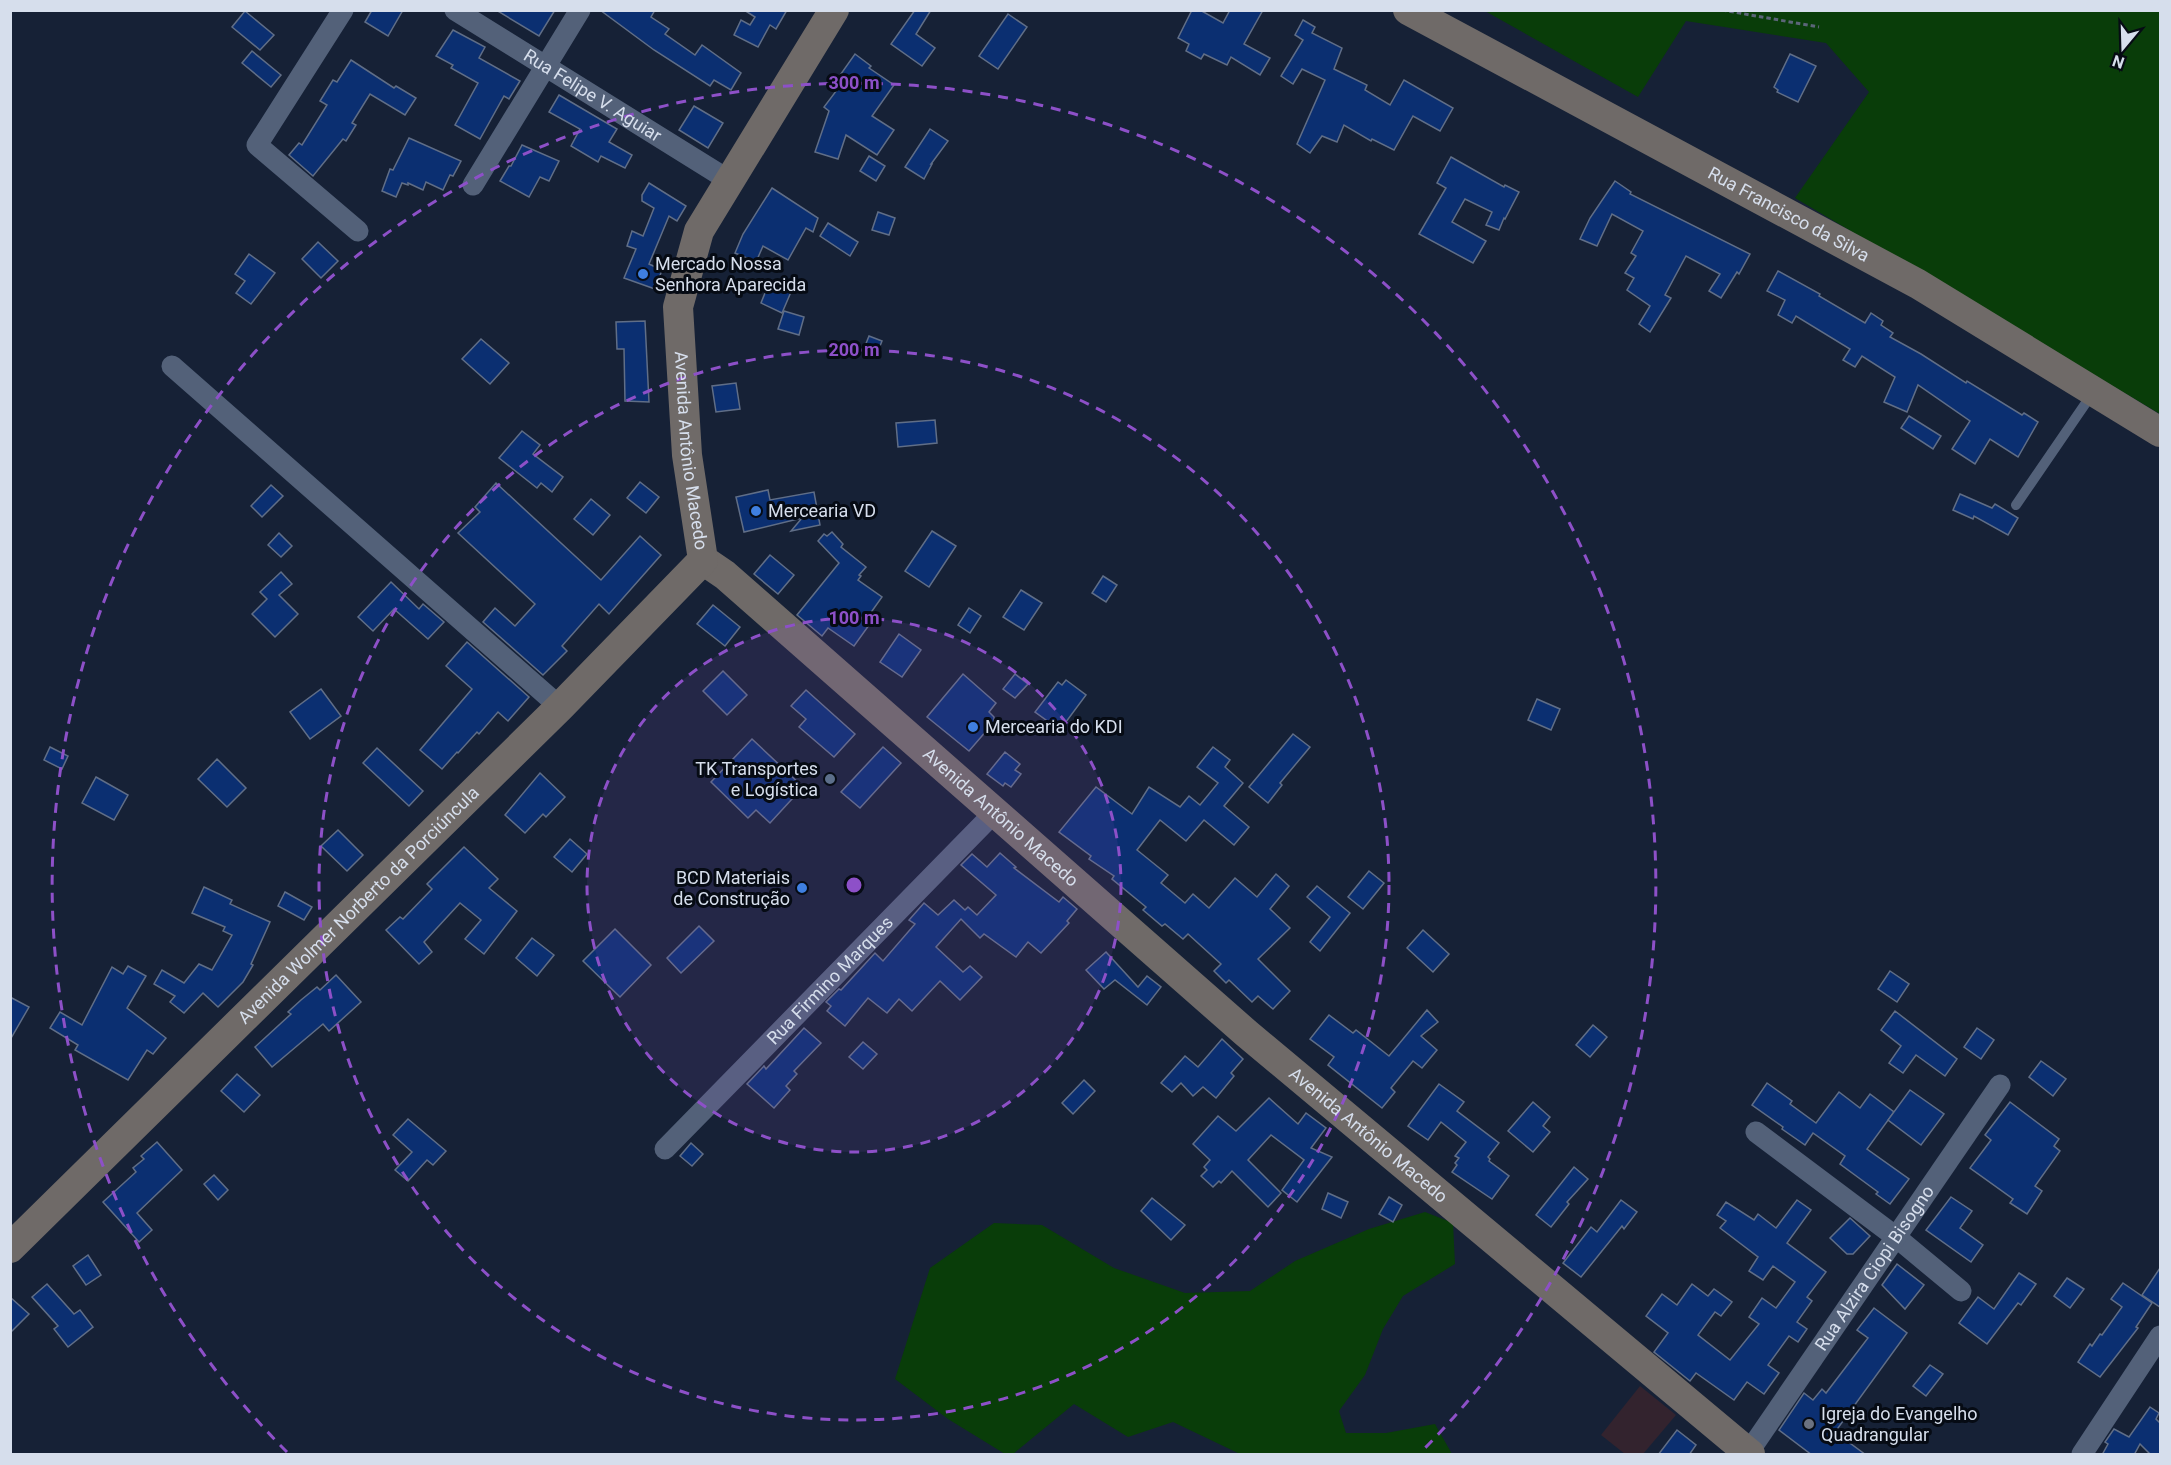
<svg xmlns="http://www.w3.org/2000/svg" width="2171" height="1465" font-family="Roboto,sans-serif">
  <rect width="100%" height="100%" fill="#162136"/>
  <polygon fill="#33232e" points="1640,1386 1676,1415 1643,1454 1625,1454 1601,1435"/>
  <g fill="#093d09">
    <polygon points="1485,11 2160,11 2160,414 1795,198 1869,92 1826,43 1686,21 1638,97"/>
    <polygon points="1425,1212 1453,1223 1455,1264 1403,1296 1383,1329 1365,1375 1339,1411 1346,1433 1386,1433 1435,1424 1452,1454 1240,1454 1173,1422 1128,1437 1074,1404 1013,1454 1005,1454 948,1419 895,1379 930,1268 994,1223 1042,1225 1114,1268 1185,1293 1250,1291 1295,1261 1369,1229"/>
  </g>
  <g fill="#0b2f71" stroke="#606e87" stroke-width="1.5">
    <polygon points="372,10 403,10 388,36 365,22"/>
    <polygon points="496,10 555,10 539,36"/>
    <polygon points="600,10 655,10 651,17 669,29 665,34 695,55 702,45 741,73 731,90 714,80 710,86 654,50"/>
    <polygon points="744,10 787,10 776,29 770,25 758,47 734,35 741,20 750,25 755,17"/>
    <polygon points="915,10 931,10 916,34 935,48 922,66 891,44"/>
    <polygon points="1192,10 1200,10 1223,23 1230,10 1263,10 1244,44 1270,58 1260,75 1231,57 1227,65 1204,54 1201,59 1186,51 1189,44 1178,38"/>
    <polygon points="245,11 274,35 260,50 232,27"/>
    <polygon points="1008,14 1027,27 998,69 979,56"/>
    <polygon points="1303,20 1315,27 1312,33 1342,48 1334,69 1367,85 1365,90 1390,105 1404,80 1453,108 1440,131 1413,116 1394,150 1372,139 1371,141 1344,125 1337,142 1322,136 1310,153 1297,144 1325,80 1302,69 1293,84 1281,76 1303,40 1295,35"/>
    <polygon points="453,30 485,47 479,58 520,81 509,99 504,96 480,139 455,125 478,83 451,68 453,65 436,56"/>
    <polygon points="252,51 281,75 271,87 242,63"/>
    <polygon points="855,54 871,66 869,68 894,85 872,116 894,130 877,155 846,135 838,159 815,152 829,111 824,107 843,82 838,78"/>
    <polygon points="1790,54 1816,66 1798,102 1777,92 1778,90 1774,87"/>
    <polygon points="351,60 394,88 396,86 416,98 405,115 370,94 352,123 356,125 346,141 343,139 313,176 289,155 299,143 302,145 327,105 320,101 333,80 337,82"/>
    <polygon points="559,95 617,129 609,142 632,155 625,168 601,156 598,162 571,146 580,129 549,112"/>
    <polygon points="694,106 723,123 708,148 679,130"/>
    <polygon points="930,129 948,141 931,164 932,164 924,179 905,167"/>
    <polygon points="409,138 461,161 453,176 450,175 443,190 426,182 423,190 408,183 408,185 402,183 396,197 382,191 390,169 393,170"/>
    <polygon points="522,145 559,161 549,181 540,177 529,197 500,181 509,166 511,166"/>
    <polygon points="869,156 885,166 876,181 860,171"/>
    <polygon points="1451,157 1504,187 1505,185 1519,192 1505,219 1504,218 1499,230 1486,225 1492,212 1465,199 1452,222 1486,241 1473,263 1419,234 1446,188 1437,183"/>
    <polygon points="1615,181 1631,192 1630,194 1750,254 1739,274 1737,272 1721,298 1709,291 1720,274 1686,256 1665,295 1671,298 1650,332 1639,324 1650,306 1627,290 1634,278 1625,273 1636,256 1631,253 1643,231 1612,214 1597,246 1580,239 1590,218"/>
    <polygon points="649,183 686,206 677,221 669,216 649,264 662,270 655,289 624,278 636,249 627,246 632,231 643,236 654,208 642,201 642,195"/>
    <polygon points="772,188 818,218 813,232 806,228 788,260 763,246 756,262 735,253 743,234"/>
    <polygon points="878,212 895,218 889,235 872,230"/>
    <polygon points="828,223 858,242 850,256 820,236"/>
    <polygon points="318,242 338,261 321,278 302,259"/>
    <polygon points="249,254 275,273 251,304 236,293 245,281 235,274"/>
    <polygon points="1778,271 1820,294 1819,296 1865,323 1871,313 1883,321 1881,325 1893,333 1890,337 1921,354 1966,383 1967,381 2022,415 2024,413 2038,422 2018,457 1990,439 1975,464 1952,449 1970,421 1918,385 1907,412 1884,402 1895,377 1862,356 1855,367 1843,360 1850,349 1796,316 1792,323 1778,315 1785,300 1767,291"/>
    <polygon points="769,283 791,292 782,313 761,303"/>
    <polygon points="784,311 804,317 799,335 778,329"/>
    <polygon points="645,321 649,402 625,401 624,349 617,349 616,322"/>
    <polygon points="869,336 882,341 876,356 863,351"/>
    <polygon points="481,339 509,363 490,384 462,359"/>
    <polygon points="736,383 740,409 716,412 712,386"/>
    <polygon points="1909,416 1941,436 1933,449 1901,428"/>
    <polygon points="935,420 937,443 898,447 896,423"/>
    <polygon points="522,431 540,445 533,454 563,477 552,492 541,483 537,488 499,458"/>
    <polygon points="640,482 659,497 646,513 627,498"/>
    <polygon points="496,483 601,580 640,536 661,555 609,614 599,604 562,646 567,651 543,675 483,622 495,608 515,626 535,604 458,533 480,512 475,507"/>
    <polygon points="271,485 283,496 262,517 251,506"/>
    <polygon points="768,490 770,500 814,492 820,525 791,531 802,518 744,532 736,497"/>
    <polygon points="1960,494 1992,508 1995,504 2018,518 2008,535 1974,516 1973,519 1953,510"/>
    <polygon points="591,499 610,515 593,535 574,519"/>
    <polygon points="932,531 956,546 929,587 905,571"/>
    <polygon points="832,532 843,544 841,547 866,567 859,575 861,576 858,580 882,597 867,618 872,621 854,646 828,628 822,636 797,615 839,563 818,541 824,534 827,536"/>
    <polygon points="279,533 292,546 281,557 268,545"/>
    <polygon points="770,555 794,575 778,594 754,574"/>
    <polygon points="281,572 292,584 279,595 298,614 275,637 252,614 267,599 260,592"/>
    <polygon points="1103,576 1117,585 1106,602 1092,593"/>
    <polygon points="391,582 419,609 423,604 444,622 428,639 394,609 373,631 358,617"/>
    <polygon points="1021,590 1042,603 1024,630 1003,617"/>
    <polygon points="713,605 740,627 725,646 697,624"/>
    <polygon points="969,608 981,616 970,633 958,625"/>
    <polygon points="899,634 921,650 902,677 880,662"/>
    <polygon points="467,642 529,697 508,721 498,712 479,734 477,732 458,753 457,752 442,769 420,750 472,689 446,666"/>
    <polygon points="723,671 747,695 727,715 703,691"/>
    <polygon points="963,674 996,703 989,712 994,717 994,722 969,751 927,717"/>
    <polygon points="1015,674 1028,684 1015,698 1003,689"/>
    <polygon points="1066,680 1086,695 1060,730 1035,712 1058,682 1062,685"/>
    <polygon points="321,689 341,716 310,739 290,712"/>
    <polygon points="806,690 855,734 834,757 799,727 806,719 791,706"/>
    <polygon points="1537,699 1560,709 1551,730 1528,720"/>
    <polygon points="1293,734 1310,747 1280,783 1282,785 1268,803 1249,787"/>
    <polygon points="752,739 803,787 770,823 756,810 748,818 711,782"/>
    <polygon points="50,747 68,756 62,769 44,760"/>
    <polygon points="883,747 901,763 860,808 841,792"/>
    <polygon points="1213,747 1230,760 1225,767 1243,783 1224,806 1249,827 1234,845 1204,820 1186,841 1160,820 1137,850 1168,875 1161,883 1185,903 1193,894 1209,908 1235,878 1257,897 1276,874 1289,886 1270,909 1290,928 1258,959 1290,991 1273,1009 1258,996 1252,1002 1229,980 1226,983 1214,971 1221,964 1188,934 1183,939 1165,924 1162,926 1143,910 1146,907 1112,879 1114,876 1089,859 1091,856 1059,832 1096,787 1132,814 1149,787 1180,807 1189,796 1200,805 1218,783 1197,767"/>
    <polygon points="377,748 423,791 409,806 363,763"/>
    <polygon points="1005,752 1020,764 1015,770 1021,774 1011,787 1005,783 1003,786 987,774"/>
    <polygon points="217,759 246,788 227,807 198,779"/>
    <polygon points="540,773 565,797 546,817 543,814 525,833 505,815"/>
    <polygon points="96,777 128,795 114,820 82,803"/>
    <polygon points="338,830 363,855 347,871 321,846"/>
    <polygon points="570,839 587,854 572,872 554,857"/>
    <polygon points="464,847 498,879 489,888 517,911 484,954 465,939 481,920 460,903 424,942 432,952 419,964 386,930 400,917 403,919 432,889 427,884"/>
    <polygon points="1000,853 1016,867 1014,868 1059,902 1063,897 1077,909 1067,921 1069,923 1041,953 1028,942 1016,957 984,934 980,938 961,919 936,947 963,972 970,966 982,977 960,1000 940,981 912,1011 899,999 887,1013 868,998 845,1026 827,1011 831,1006 826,1002 839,989 841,990 875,953 883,961 915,924 909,920 924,903 938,915 954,900 965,910 968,907 977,915 996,895 961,865 972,854 987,867"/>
    <polygon points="1369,871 1384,883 1363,909 1348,897"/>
    <polygon points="1317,886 1350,913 1320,951 1310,942 1330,917 1307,897"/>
    <polygon points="204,887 232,900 230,904 270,922 251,964 253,965 243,982 218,1007 203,993 184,1013 170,1002 175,996 154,984 162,970 184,983 199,964 212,970 232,935 223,931 225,927 192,913"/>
    <polygon points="285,892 312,907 304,920 278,906"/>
    <polygon points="699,926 714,941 681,973 667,958"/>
    <polygon points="615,929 651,965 620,997 583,961"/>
    <polygon points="1423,930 1449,954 1433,972 1407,948"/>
    <polygon points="532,938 554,955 537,976 516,958"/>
    <polygon points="1106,952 1138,987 1147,976 1161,987 1147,1005 1115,980 1104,989 1086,970"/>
    <polygon points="128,966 146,976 127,1008 166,1038 153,1054 147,1050 128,1080 75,1050 78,1045 50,1028 60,1012 82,1025 112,967 123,974"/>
    <polygon points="1890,971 1909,984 1897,1002 1878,989"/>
    <polygon points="336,975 361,1002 329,1031 323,1024 272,1067 255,1047 291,1014 288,1012 301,1000 317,987 320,990"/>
    <polygon points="10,997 29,1007 10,1040"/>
    <polygon points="1427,1010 1438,1022 1421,1036 1437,1050 1422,1068 1413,1061 1391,1088 1395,1092 1382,1108 1328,1065 1334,1057 1310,1039 1329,1015 1353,1033 1356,1030 1389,1056"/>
    <polygon points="1895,1011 1957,1059 1945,1076 1916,1055 1903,1073 1889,1063 1901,1046 1881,1030"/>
    <polygon points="1593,1025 1607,1037 1590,1057 1576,1045"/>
    <polygon points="804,1028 821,1043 794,1071 797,1074 786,1086 790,1090 774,1108 747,1084 764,1066 766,1069"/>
    <polygon points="1977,1028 1994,1040 1981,1059 1964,1047"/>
    <polygon points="1222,1039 1243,1059 1231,1073 1234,1076 1216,1098 1203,1087 1193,1096 1181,1083 1172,1092 1161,1083 1185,1056 1198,1067"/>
    <polygon points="863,1042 877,1054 863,1069 849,1057"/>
    <polygon points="2041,1061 2066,1079 2053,1096 2029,1077"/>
    <polygon points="237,1074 260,1095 244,1112 221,1091"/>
    <polygon points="1084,1080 1095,1091 1073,1114 1062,1103"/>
    <polygon points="1767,1083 1792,1101 1790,1104 1816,1123 1839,1092 1860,1108 1870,1094 1894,1112 1867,1149 1909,1179 1890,1204 1876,1194 1878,1192 1840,1164 1845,1156 1813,1133 1805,1145 1782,1129 1783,1127 1752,1105"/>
    <polygon points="1439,1084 1464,1102 1457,1111 1499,1143 1488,1157 1490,1159 1489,1161 1509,1176 1492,1199 1452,1172 1457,1165 1455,1163 1459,1158 1455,1156 1466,1142 1441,1122 1428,1140 1408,1126"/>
    <polygon points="1910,1090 1944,1114 1921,1145 1888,1120"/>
    <polygon points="1269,1098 1298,1124 1306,1113 1326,1128 1311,1148 1332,1157 1297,1202 1282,1190 1304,1160 1271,1135 1248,1160 1281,1193 1268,1207 1232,1171 1221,1183 1219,1181 1213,1187 1201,1176 1207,1170 1204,1167 1210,1160 1193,1144 1218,1116 1236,1131"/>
    <polygon points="1533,1102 1550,1117 1543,1126 1550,1132 1533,1152 1508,1131"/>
    <polygon points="2010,1102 2059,1139 2054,1146 2060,1151 2035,1186 2042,1191 2027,1214 2010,1203 2013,1199 1970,1168 1991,1140 1985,1135"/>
    <polygon points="408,1119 446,1151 433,1165 427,1160 408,1181 395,1170 412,1152 393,1135"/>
    <polygon points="157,1142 182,1170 137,1213 152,1230 139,1242 103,1202 136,1172 133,1168 144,1159 141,1156"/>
    <polygon points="691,1143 703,1154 692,1166 680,1156"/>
    <polygon points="1574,1167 1588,1179 1567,1202 1569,1204 1551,1227 1536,1215"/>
    <polygon points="214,1175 228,1190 218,1200 204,1184"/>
    <polygon points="1328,1193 1348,1202 1341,1218 1322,1209"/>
    <polygon points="1389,1197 1402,1205 1393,1222 1379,1214"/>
    <polygon points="1951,1197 1972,1211 1960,1228 1983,1245 1971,1262 1926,1230"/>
    <polygon points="1152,1198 1185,1225 1171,1240 1141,1211"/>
    <polygon points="1621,1200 1637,1212 1624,1229 1622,1226 1581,1277 1563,1263 1591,1227 1597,1232"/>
    <polygon points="1797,1200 1811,1210 1787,1243 1826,1272 1807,1297 1812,1301 1797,1322 1807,1329 1798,1342 1789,1336 1768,1365 1779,1373 1764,1394 1747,1382 1734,1400 1696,1373 1690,1381 1654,1352 1668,1333 1646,1316 1662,1294 1677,1305 1692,1284 1708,1296 1714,1289 1732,1302 1721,1316 1715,1312 1698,1335 1730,1360 1759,1324 1749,1317 1762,1298 1776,1308 1795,1282 1773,1266 1763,1280 1749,1271 1758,1257 1720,1228 1726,1221 1717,1215 1726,1202 1754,1220 1758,1214 1776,1228"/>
    <polygon points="1850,1218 1870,1236 1853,1254 1847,1254 1830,1238"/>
    <polygon points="88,1255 101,1275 86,1285 73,1266"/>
    <polygon points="1897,1264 1924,1285 1905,1309 1882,1285"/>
    <polygon points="2160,1268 2160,1307 2142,1295"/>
    <polygon points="2019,1273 2036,1284 2021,1305 2018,1303 1987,1344 1959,1323 1978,1297 1994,1309"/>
    <polygon points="2067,1278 2084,1289 2070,1308 2054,1296"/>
    <polygon points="2123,1283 2152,1303 2136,1327 2138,1328 2100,1377 2078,1362 2090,1344 2092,1346 2100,1334 2102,1335 2122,1307 2111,1299"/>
    <polygon points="47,1284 74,1314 80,1310 93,1327 68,1347 54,1329 58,1326 32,1297"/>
    <polygon points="10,1297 29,1314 10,1333"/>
    <polygon points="1874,1308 1907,1333 1835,1432 1866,1455 1812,1455 1779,1430 1804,1393 1813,1400 1822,1389 1826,1393 1868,1338 1857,1330"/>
    <polygon points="1930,1365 1943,1374 1926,1396 1913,1386"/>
    <polygon points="2150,1407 2159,1413 2156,1419 2160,1423 2160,1455 2151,1455 2140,1444 2134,1455 2102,1455 2108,1444 2105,1442 2114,1429 2129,1437"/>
    <polygon points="1677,1430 1696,1445 1689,1455 1658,1455"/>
  </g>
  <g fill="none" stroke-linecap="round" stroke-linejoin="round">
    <polyline stroke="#5b6578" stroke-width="3" stroke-dasharray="4.5 3" stroke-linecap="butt" points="1722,10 1819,27"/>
    <polyline stroke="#536179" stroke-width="10" points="2016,505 2092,394"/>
    <g stroke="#536179" stroke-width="21">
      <polyline points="343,10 257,145 358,231"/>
      <path id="s1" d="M455,10L730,181"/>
      <polyline points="473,185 580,10"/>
      <polyline points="172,366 560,707"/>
      <polyline points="1756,1132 1896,1237 1961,1291"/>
      <path id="s2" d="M665,1149L994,813"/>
      <path id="s3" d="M1748,1453L2000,1085"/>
      <polyline points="2082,1454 2160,1336"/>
    </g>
    <g stroke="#6f6a68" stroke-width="30">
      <path id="s4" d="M834,10L699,231L678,307L687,455L703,560L725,575L1246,1033L1750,1454"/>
      <path id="s5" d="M1408,10L1918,284L2160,432"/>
      <path id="s6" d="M10,1248L560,707L703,560"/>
    </g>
  </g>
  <circle cx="854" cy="885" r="267" fill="#8d50c8" fill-opacity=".12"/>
  <g fill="none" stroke="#8d50c8" stroke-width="3" stroke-dasharray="10 8">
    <circle cx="854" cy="885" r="267"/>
    <circle cx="854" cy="885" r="535"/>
    <path d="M287 1452A802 802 0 1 1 1421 1452"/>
  </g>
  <g fill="#3f7fe0" stroke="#060b14" stroke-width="2">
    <circle cx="643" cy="274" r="6"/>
    <circle cx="756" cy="511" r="6"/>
    <circle cx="973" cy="727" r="6"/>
    <circle cx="802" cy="888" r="6"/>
  </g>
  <circle fill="#5c6f8a" stroke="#060b14" stroke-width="2" cx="830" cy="779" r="6"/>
  <circle fill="#6b7280" stroke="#060b14" stroke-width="2" cx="1809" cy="1424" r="6"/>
  <g text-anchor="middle" stroke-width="6" stroke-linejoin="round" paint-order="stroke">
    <g font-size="18" fill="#d6deec" stroke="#060b14">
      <text dy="6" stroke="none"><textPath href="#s1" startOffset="162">Rua Felipe V. Aguiar</textPath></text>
      <text dy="6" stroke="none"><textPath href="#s5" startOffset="432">Rua Francisco da Silva</textPath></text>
      <text dy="6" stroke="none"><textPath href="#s4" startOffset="482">Avenida Antônio Macedo</textPath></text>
      <text dy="6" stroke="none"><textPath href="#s4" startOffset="986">Avenida Antônio Macedo</textPath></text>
      <text dy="6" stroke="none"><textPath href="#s6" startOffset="489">Avenida Wolmer Norberto da Porciúncula</textPath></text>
      <text dy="6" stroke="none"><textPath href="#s2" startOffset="236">Rua Firmino Marques</textPath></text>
      <text dy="6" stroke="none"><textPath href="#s4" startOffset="1472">Avenida Antônio Macedo</textPath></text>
      <text dy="6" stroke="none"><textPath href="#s3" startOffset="224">Rua Alzira Ciopi Bisogno</textPath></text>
    </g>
    <g font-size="18" fill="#d6deec" stroke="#060b14" text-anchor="start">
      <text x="655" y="270">Mercado Nossa<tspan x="655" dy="21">Senhora Aparecida</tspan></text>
      <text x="768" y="517">Mercearia VD</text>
      <text x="985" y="733">Mercearia do KDI</text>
      <text x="818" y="775" text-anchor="end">TK Transportes<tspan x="818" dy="21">e Logística</tspan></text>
      <text x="790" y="884" text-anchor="end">BCD Materiais<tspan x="790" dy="21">de Construção</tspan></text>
      <text x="1821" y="1420">Igreja do Evangelho<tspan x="1821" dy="21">Quadrangular</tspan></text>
    </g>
  </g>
  <circle cx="854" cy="885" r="9" fill="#8d50c8" stroke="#060b14" stroke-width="3"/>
  <g font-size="18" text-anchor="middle" font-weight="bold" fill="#8d50c8" stroke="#060b14" stroke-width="6" stroke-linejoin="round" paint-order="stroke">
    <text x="854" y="89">300 m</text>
    <text x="854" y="356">200 m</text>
    <text x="854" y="624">100 m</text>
  </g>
  <rect width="2171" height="1465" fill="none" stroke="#d6deec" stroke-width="24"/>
  <g transform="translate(2123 48) rotate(199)" stroke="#060b14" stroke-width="4.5" paint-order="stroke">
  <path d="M0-4.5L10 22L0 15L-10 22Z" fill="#d6deec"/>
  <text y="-9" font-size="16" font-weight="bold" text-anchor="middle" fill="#d6deec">N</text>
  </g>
</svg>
